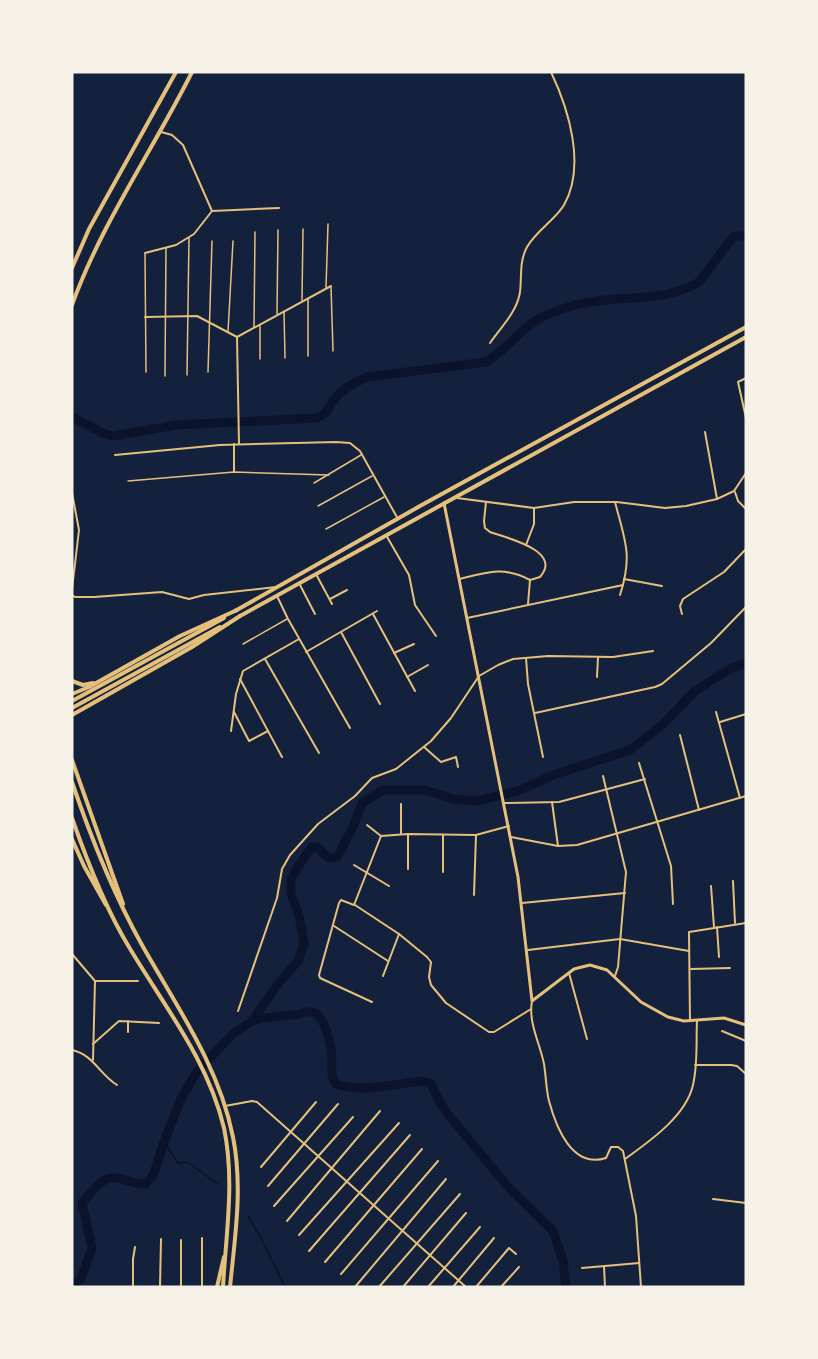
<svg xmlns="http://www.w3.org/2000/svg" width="818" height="1359" font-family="'DejaVu Sans',sans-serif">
  <rect width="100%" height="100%" fill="#14213d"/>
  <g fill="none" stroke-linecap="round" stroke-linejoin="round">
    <g stroke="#0b132b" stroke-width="1.5">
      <polyline points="164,1142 178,1163 187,1162 218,1184"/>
      <polyline points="248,1216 261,1238 285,1287"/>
    </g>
    <g stroke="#0b132b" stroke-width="9">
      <path d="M72,417L105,434L113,436L176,425L317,418C330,412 326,410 334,400C342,389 355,382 367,377L486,362C503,352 513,339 528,326C539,317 555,311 569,307C611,293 661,305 699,282L734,236H746"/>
      <path d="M252,1021C266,1017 278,1016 292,1015C301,1015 307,1009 316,1013C327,1024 331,1045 332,1060C332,1069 330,1076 336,1084C362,1093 395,1084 422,1081L431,1084L439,1101L447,1113L508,1187L553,1231L563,1261L566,1287"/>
      <path d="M72,1285L81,1279L92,1248L82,1203C91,1193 101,1176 116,1178C126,1179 134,1184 145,1184L153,1176L164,1142L181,1099L198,1070L234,1033L252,1021L278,984L298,961L304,944L299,916L291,894V879L299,865L312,847H317C324,854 327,860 337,857L353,827L362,803L383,790H425L453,799L477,801L521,790L553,775L630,750L661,726L695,691L730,669L746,663"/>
    </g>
    <g stroke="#e5c07b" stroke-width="1.5">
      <polyline points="145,254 146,372"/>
      <polyline points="331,287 333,351"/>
      <polyline points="326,288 328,224"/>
      <polyline points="308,299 308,356"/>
      <polyline points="302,300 303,229"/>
      <polyline points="284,312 285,358"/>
      <polyline points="277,314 278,230"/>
      <polyline points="260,325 260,359"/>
      <polyline points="254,327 255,232"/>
      <polyline points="228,332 233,241"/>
      <polyline points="208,372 212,241"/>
      <polyline points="187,375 189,238"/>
      <polyline points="165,376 166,248"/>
      <polyline points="128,481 234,472 329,475"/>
      <polyline points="314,483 361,455"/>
      <polyline points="318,506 372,476"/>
      <polyline points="326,529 384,497"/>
      <polyline points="243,644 287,619"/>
    </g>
    <g stroke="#e5c07b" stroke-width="2">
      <polyline points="161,132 172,135 183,145 212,211"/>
      <polyline points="145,253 176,245 194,234 212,211 279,208"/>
      <polyline points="145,317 197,316 237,337"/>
      <polyline points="237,337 239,444"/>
      <polyline points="237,337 331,286"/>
      <path d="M490,343C501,327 517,312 520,292C522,276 519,262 527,247C536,231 556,219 564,205C586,166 569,110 551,72"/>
      <polyline points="746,378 738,382 746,418"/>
      <polyline points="705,432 717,499"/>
      <polyline points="234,444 234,472"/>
      <polyline points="115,455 220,445 336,442 350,443 360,451 398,519"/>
      <polyline points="735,492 738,501 746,509"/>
      <polyline points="457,498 534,508 574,502 617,502 665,508 686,506 717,499 734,491 746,473"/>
      <path d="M486,502L484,521L485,528L490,532C507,538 563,551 540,577L530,580"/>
      <path d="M615,502C625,541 633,555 620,595"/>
      <polyline points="386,535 409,575 415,605 436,636"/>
      <polyline points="526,545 534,524 534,508"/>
      <polyline points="316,574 332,604"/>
      <path d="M460,579C487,572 504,566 530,580"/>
      <polyline points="624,579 662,586"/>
      <polyline points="299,583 315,614"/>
      <polyline points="72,589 79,530 72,493"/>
      <polyline points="72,595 75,597 94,597 162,592 189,599 204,595 276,587"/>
      <polyline points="277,596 288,619 350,728"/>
      <polyline points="330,599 347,590"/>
      <polyline points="528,604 530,580"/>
      <polyline points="373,614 415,691"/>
      <polyline points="682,614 680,606 683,599 724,572 746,549"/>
      <polyline points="467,618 623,585"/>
      <polyline points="341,632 380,704"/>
      <polyline points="306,652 377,611"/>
      <polyline points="394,653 414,644"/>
      <polyline points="526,658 528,684 543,757"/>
      <polyline points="265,659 319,753"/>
      <polyline points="407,677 428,665"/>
      <polyline points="597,677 598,657"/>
      <polyline points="240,679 282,757"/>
      <polyline points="234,712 249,741 268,731"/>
      <polyline points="716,712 740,798"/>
      <polyline points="535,713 655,687 662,684 711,643 746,607"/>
      <polyline points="720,722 746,714"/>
      <polyline points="231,731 236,694 243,671 299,639"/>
      <polyline points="680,735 699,810"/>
      <polyline points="424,747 441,762 456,757 458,767"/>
      <polyline points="639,763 671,866 673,904"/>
      <polyline points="603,776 626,872 618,967 615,976"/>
      <polyline points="552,802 558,846"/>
      <polyline points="504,803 559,802 645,779"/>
      <polyline points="401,804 401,834"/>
      <polyline points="367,825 381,836"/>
      <polyline points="511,837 558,846 577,845 746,796"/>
      <polyline points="354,865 389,886"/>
      <polyline points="408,869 408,834"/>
      <polyline points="443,872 443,835"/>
      <polyline points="733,881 735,923"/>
      <polyline points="711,886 714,927"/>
      <polyline points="474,895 476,835"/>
      <polyline points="522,903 625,893"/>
      <polyline points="355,905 399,934 427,957 431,962 429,977 431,985 446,1003 489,1032 494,1032 531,1009"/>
      <polyline points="334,926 388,961"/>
      <polyline points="717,927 719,957"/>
      <polyline points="528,950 620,939 689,951"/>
      <polyline points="72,954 95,981 138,981"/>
      <polyline points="691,969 730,968"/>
      <polyline points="569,973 587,1039"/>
      <polyline points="383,976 399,934"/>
      <path d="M532,1001C528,1023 540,1043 544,1064C546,1076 546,1089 549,1101C556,1127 572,1169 606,1158L611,1147H618L623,1151L636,1216L641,1287"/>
      <polyline points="372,1002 320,978 319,975 339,903 341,900 354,905 381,836 408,834 476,835 509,826"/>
      <polyline points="238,1011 277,898 282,869 290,855 318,824 355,796 372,778 396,769 431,741 451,718 479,676 498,665 513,659 548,656 613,657 653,651"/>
      <polyline points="128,1021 128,1032"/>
      <polyline points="690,1021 689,932 746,923"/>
      <polyline points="722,1031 746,1041"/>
      <polyline points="93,1044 119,1021 159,1023"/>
      <path d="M72,1050C94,1055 99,1074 117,1085"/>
      <polyline points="93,1060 95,981"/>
      <polyline points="695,1065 731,1065 737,1066 746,1074"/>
      <polyline points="225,1106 252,1101 257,1102 466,1287"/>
      <path d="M625,1159C650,1141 686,1116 693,1085C698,1064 696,1041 697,1020"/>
      <polyline points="261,1167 316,1102"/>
      <polyline points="268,1186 338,1104"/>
      <polyline points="713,1199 746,1203"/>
      <polyline points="274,1206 353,1117"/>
      <polyline points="287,1221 380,1111"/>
      <polyline points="299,1235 399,1123"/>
      <polyline points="309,1251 410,1135"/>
      <polyline points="325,1262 422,1149"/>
      <polyline points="604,1266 605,1287"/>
      <polyline points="582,1268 639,1263"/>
      <polyline points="341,1274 438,1161"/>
      <polyline points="133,1287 133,1259 135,1247"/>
      <polyline points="160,1287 161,1239"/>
      <polyline points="181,1287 181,1240"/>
      <polyline points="202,1287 202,1238"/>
      <polyline points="355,1287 446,1179"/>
      <polyline points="379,1287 460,1194"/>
      <polyline points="403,1287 466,1213"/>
      <polyline points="428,1287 480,1227"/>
      <polyline points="453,1287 494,1238"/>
      <polyline points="476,1287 509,1248 516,1254"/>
      <polyline points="501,1287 519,1267"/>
    </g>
    <polyline stroke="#e5c07b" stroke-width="3" points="444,503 518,877 532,1001 574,969 590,965 607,970 641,1002 668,1017 684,1021 724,1018 746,1025"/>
    <g stroke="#e5c07b" stroke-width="4">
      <polyline points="235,611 420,506 746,327"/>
      <polyline points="240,616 746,337"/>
      <polyline points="72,701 224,618"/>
      <polyline points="72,708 220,627"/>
    </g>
    <g stroke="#e5c07b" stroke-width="4">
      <polyline points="72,268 89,229 176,72"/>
      <path d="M72,305C102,222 153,150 192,72"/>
      <polyline points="72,681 83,685 93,683"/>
      <polyline points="72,694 89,687 180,636 237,610"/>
      <polyline points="72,715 192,647 240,616"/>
      <polyline points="72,760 123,904"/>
      <path d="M72,782C91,838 113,893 142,945C177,1007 219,1066 233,1137C243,1187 235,1237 230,1287"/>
      <path d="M72,818C86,858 107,911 129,947C164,1006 208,1060 224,1128C235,1181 226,1233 223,1287"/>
      <polyline points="72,839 84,866 106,905"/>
      <polyline points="217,1287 224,1257"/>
    </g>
  </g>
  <rect width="818" height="1359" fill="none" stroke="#f6f1e7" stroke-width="147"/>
</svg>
